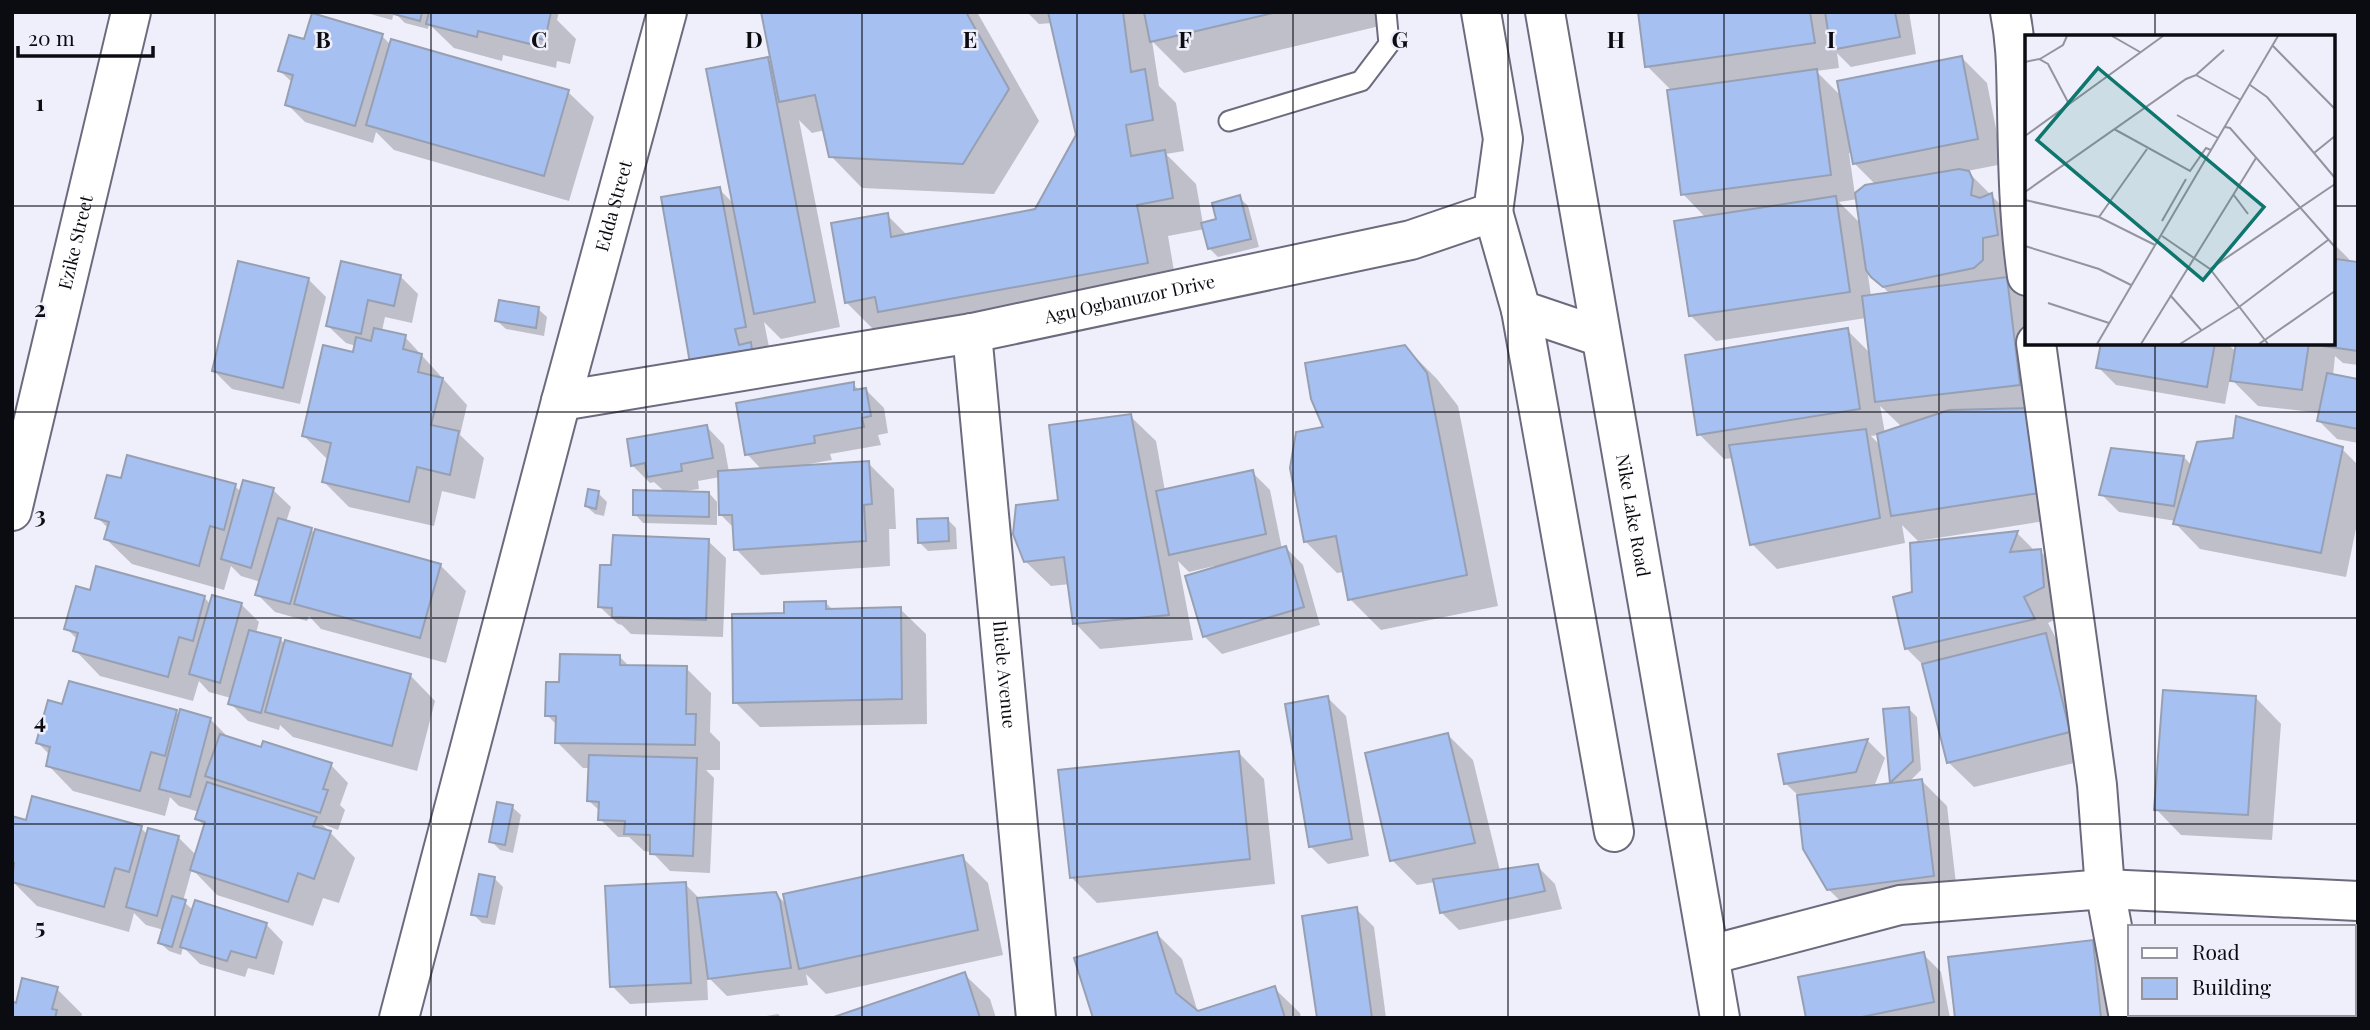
<svg xmlns="http://www.w3.org/2000/svg" width="2370" height="1030" font-family="'Playfair Display',serif">
  <rect width="100%" height="100%" fill="#efeffc"/>
  <g fill="#0003" fill-rule="evenodd">
    <polygon points="363,12 394,12 392,20"/>
    <polygon points="394,12 559,12 557,20 576,39 570,64 557,61 556,68 503,55 502,61 454,48 429,24 428,29 405,23"/>
    <polygon points="763,12 977,12 1039,121 994,194 862,188 831,156 825,130 812,133 799,120 840,327 781,339 764,322 770,352 717,387 719,189 734,204 767,59 774,65"/>
    <polygon points="1027,12 1386,12 1388,24 1184,73 1152,41 1159,86 1176,103 1184,151 1166,154 1196,184 1203,224 1218,221 1239,197 1248,206 1259,247 1218,257 1209,248 1205,229 1168,236 1178,294 878,334 847,303 887,215 908,236 1036,210 1078,135 1052,23 1039,24"/>
    <path d="M1639,12H1909L1916,54L1851,67L1837,53L1839,68L1816,71L1841,96L1962,58L1987,83L2003,164L1967,171L2017,221L2008,263V280L2027,299V343L2070,517L1918,541L1902,525L1905,543L1777,569L1752,544L1734,458L1724,459L1699,434L1847,330L1870,353L1866,318L1716,341L1691,316L1706,218L1683,194L1672,91L1647,66ZM1849,153H1852L1854,163L1876,185L1866,187L1855,195ZM1858,199L1861,224L1839,202ZM1867,268L1872,276L1890,294L1871,296ZM1880,406L1902,427L1885,433ZM1878,435L1880,445L1871,436Z"/>
    <polygon points="382,36 391,45 393,41 568,92 594,117 569,201 394,150 376,132 373,143 305,122 287,104 293,83 280,71 305,42"/>
    <polygon points="2333,243 2349,259 2348,263 2358,264 2358,365 2343,363 2335,356 2333,376 2358,381 2358,443 2337,439 2319,421 2321,413 2258,406 2230,378 2225,404 2116,385 2098,367 2103,343 2227,343 2236,352 2237,343 2333,343"/>
    <polygon points="400,276 418,294 412,323 385,317 382,331 405,337 467,405 460,435 484,458 475,499 442,491 434,526 349,507 324,482 329,461 304,436 354,355 356,346 346,343 328,326"/>
    <polygon points="308,279 326,297 300,404 232,389 214,371"/>
    <polygon points="538,309 547,317 544,336 506,329 497,321"/>
    <polygon points="1405,347 1437,379 1458,406 1498,606 1381,630 1350,599 1344,572 1337,573 1306,542"/>
    <polygon points="853,384 860,391 866,390 884,408 888,433 878,435 881,445 830,454 832,460 809,464 809,467 868,463 894,489 896,529 889,529 890,566 761,575 736,549 734,528 721,515 720,477 698,481 699,489 685,491 685,493 709,493 717,502 717,525 643,523 635,514 665,492 654,482 650,483 632,465 707,427 724,445 729,472 762,470 747,454"/>
    <polygon points="1130,416 1156,441 1165,491 1252,472 1270,490 1282,549 1286,548 1303,565 1320,625 1222,654 1204,636 1214,566 1189,572 1178,561 1193,640 1100,649 1075,623 1070,584 1051,586 1025,561 1060,502"/>
    <polygon points="2342,449 2358,465 2358,519 2346,577 2200,549 2175,523 2176,521 2119,512 2101,494 2184,457 2192,466"/>
    <polygon points="122,481 235,486 241,492 273,490 291,507 286,522 311,529 315,534 440,565 466,591 446,663 321,629 309,616 307,621 275,612 257,594 261,582 241,576 231,566 224,590 132,564 106,539 109,529 97,517"/>
    <polygon points="598,493 607,502 604,516 595,514 586,506"/>
    <polygon points="947,519 956,528 957,549 928,551 919,542"/>
    <polygon points="2017,533 2035,551 2040,551 2065,576 2068,613 2048,623 2059,644 2056,645 2071,660 2095,758 1974,787 1948,762 1925,667 1906,648 1913,594"/>
    <polygon points="708,541 726,558 723,637 631,634 622,625 618,624 600,607 613,567"/>
    <polygon points="91,592 204,597 211,605 241,604 259,622 256,633 281,640 286,645 410,675 435,701 417,771 293,737 280,725 279,730 248,721 230,703 231,698 209,692 199,681 193,701 100,676 75,650 78,640 66,628"/>
    <polygon points="826,603 833,610 900,609 926,634 927,724 760,727 735,702 786,614"/>
    <polygon points="619,656 630,667 686,668 711,693 710,732 720,742 720,770 706,770 714,778 710,873 670,871 652,852 644,851 629,837 618,837 600,819 600,811 589,801 591,768 583,768 557,742 558,726 547,715 561,684"/>
    <polygon points="1328,698 1346,716 1369,856 1328,864 1310,846"/>
    <polygon points="2256,698 2281,724 2272,840 2181,835 2156,809"/>
    <polygon points="63,706 176,712 181,716 210,719 228,737 262,749 331,765 348,783 340,805 345,810 338,830 322,824 355,858 339,903 323,898 313,926 217,895 192,869 183,901 193,910 266,924 283,942 274,975 248,968 245,977 200,964 183,947 181,955 169,951 160,943 164,930 146,925 134,913 129,932 37,906 12,881 14,871 12,869 12,822 141,828 148,835 178,837 196,855 205,826 197,819 199,812 179,806 170,797 165,816 73,791 48,765 50,755 38,743"/>
    <polygon points="1908,708 1917,717 1921,770 1908,783 1922,781 1947,806 1958,901 1854,914 1828,889 1799,796 1785,783 1867,740 1885,758 1874,787 1894,784 1892,782 1885,711"/>
    <polygon points="1448,735 1473,760 1500,871 1537,866 1555,884 1562,909 1459,930 1441,912 1435,882 1417,885 1392,860"/>
    <polygon points="1239,753 1264,779 1275,884 1097,903 1071,877"/>
    <polygon points="512,807 521,815 513,853 500,850 491,841"/>
    <polygon points="962,857 988,883 1003,955 826,994 806,974 808,985 727,996 707,976 708,1000 630,1004 612,986 685,884 701,900 775,893 787,905"/>
    <polygon points="494,878 503,887 495,925 482,923 473,914"/>
    <polygon points="1356,909 1374,927 1386,1018 1318,1018"/>
    <polygon points="1157,934 1182,959 1198,1013 1274,988 1300,1013 1301,1018 1095,1018"/>
    <polygon points="2092,942 2118,968 2123,1018 1957,1018"/>
    <polygon points="1923,954 1941,972 1950,1018 1808,1018"/>
    <polygon points="964,974 990,999 996,1018 837,1018"/>
    <polygon points="57,989 82,1014 81,1018 12,1018 18,1005"/>
    <polygon points="778,1014 782,1018 754,1018"/>
  </g>
  <g fill="#a7c0f2" stroke="#97a0b3" stroke-width="2">
    <polygon points="395,12 422,12 420,21 394,14"/>
    <polygon points="429,12 551,12 545,40 532,37 530,44 478,31 477,37 426,24"/>
    <polygon points="761,12 966,12 1009,89 963,164 829,157 815,95 779,102"/>
    <polygon points="1048,12 1123,12 1131,72 1145,69 1153,120 1126,125 1131,156 1165,150 1173,198 1137,205 1148,263 878,312 875,297 845,303 831,223 888,213 891,237 1035,209 1076,135"/>
    <polygon points="1144,12 1277,12 1150,42"/>
    <polygon points="1638,12 1810,12 1815,43 1645,67"/>
    <polygon points="1825,12 1895,12 1900,37 1831,50"/>
    <polygon points="312,13 383,34 355,126 285,105 293,75 278,71 289,35 304,39"/>
    <polygon points="391,39 569,90 544,176 366,125"/>
    <polygon points="1962,56 1978,139 1853,164 1837,81"/>
    <polygon points="768,57 815,302 754,314 706,69"/>
    <polygon points="1817,69 1831,175 1681,195 1667,90"/>
    <polygon points="1959,169 1969,171 1973,180 1971,195 1980,198 1992,193 1998,235 1983,238 1983,260 1974,268 1883,287 1871,277 1866,270 1855,193 1865,185"/>
    <polygon points="720,187 746,327 735,329 739,345 751,342 752,351 690,363 661,197"/>
    <polygon points="1240,195 1251,239 1208,249 1201,223 1216,219 1212,203"/>
    <polygon points="1836,196 1850,292 1689,316 1674,221"/>
    <polygon points="2336,259 2358,262 2358,351 2323,346 2324,343 2333,343 2333,276"/>
    <polygon points="238,261 309,278 283,388 212,371"/>
    <polygon points="341,261 401,275 394,306 368,300 361,334 326,326"/>
    <polygon points="2007,277 2020,385 1875,402 1862,296"/>
    <polygon points="499,300 539,307 536,328 495,321"/>
    <polygon points="374,328 406,335 403,349 422,354 418,372 443,378 431,425 459,431 450,475 417,467 409,502 322,482 331,443 302,436 323,345 353,352 356,337 371,341"/>
    <polygon points="1848,328 1860,409 1697,435 1685,355"/>
    <polygon points="2101,343 2215,343 2207,387 2096,368"/>
    <polygon points="2236,343 2309,343 2302,390 2230,381"/>
    <polygon points="1405,345 1427,373 1467,575 1348,600 1336,536 1304,542 1290,468 1296,432 1323,427 1311,399 1305,363"/>
    <polygon points="2327,373 2358,379 2358,429 2317,421"/>
    <polygon points="854,382 854,390 866,388 871,416 862,418 864,427 814,436 815,443 745,455 736,403"/>
    <polygon points="2030,408 2046,492 1891,516 1877,434 1949,410"/>
    <polygon points="1131,414 1169,615 1073,624 1064,557 1024,562 1013,534 1016,505 1058,500 1049,425"/>
    <polygon points="2236,416 2343,447 2321,553 2173,524 2197,442 2233,438"/>
    <polygon points="707,425 713,458 681,464 682,471 647,477 645,463 631,466 627,439"/>
    <polygon points="1866,429 1880,518 1750,545 1729,445"/>
    <polygon points="2111,448 2184,456 2174,506 2099,495"/>
    <polygon points="127,455 236,484 224,530 210,526 199,566 104,539 109,522 95,518 107,475 121,478"/>
    <polygon points="869,461 872,504 864,505 866,541 734,550 732,515 719,515 718,471"/>
    <polygon points="1253,470 1266,534 1169,555 1156,491"/>
    <polygon points="243,480 274,488 251,568 221,559"/>
    <polygon points="588,489 599,491 596,509 585,506"/>
    <polygon points="633,490 709,492 709,517 633,515"/>
    <polygon points="278,518 312,528 290,604 255,595"/>
    <polygon points="948,518 949,541 918,543 917,519"/>
    <polygon points="315,529 441,564 420,638 294,604"/>
    <polygon points="2018,531 2010,552 2041,549 2044,587 2024,597 2035,619 1905,649 1893,597 1912,592 1910,543"/>
    <polygon points="613,535 709,539 706,620 612,617 612,608 598,607 600,565 611,565"/>
    <polygon points="1286,546 1304,607 1203,637 1185,576"/>
    <polygon points="96,566 205,596 193,641 179,637 168,677 73,651 78,633 64,629 76,586 90,590"/>
    <polygon points="212,595 242,603 220,683 189,674"/>
    <polygon points="826,601 826,609 901,607 902,699 733,703 732,614 784,613 784,602"/>
    <polygon points="249,630 281,638 261,713 228,704"/>
    <polygon points="2046,633 2070,732 1947,763 1922,664"/>
    <polygon points="285,640 411,674 392,746 265,712"/>
    <polygon points="560,654 620,655 620,665 687,666 686,714 696,714 695,745 555,743 556,716 545,716 546,682 559,682"/>
    <polygon points="69,681 177,710 165,756 151,752 140,791 46,766 50,747 36,743 48,700 62,704"/>
    <polygon points="2163,690 2256,696 2248,815 2154,810"/>
    <polygon points="1328,696 1352,839 1309,847 1285,704"/>
    <polygon points="1909,707 1913,761 1890,783 1883,709"/>
    <polygon points="180,709 211,718 190,797 159,789"/>
    <polygon points="1448,733 1475,843 1390,861 1365,753"/>
    <polygon points="220,734 261,747 263,741 332,763 323,789 328,790 320,813 205,776"/>
    <polygon points="1868,739 1856,772 1784,784 1778,754"/>
    <polygon points="1239,751 1250,859 1070,878 1058,770"/>
    <polygon points="589,755 697,758 693,856 650,854 650,835 624,834 625,821 598,820 599,802 587,801"/>
    <polygon points="1922,779 1934,876 1827,890 1803,849 1797,795"/>
    <polygon points="207,782 317,817 313,826 331,831 314,879 298,873 288,902 190,870 205,822 195,819"/>
    <polygon points="32,796 142,826 129,872 115,868 104,907 12,882 14,863 12,863 12,816 26,820"/>
    <polygon points="497,802 513,805 505,845 489,842"/>
    <polygon points="148,828 179,836 157,916 126,907"/>
    <polygon points="963,855 978,930 799,969 783,894"/>
    <polygon points="1538,864 1545,891 1440,913 1433,879"/>
    <polygon points="479,874 495,877 487,917 471,915"/>
    <polygon points="686,882 691,983 610,987 605,886"/>
    <polygon points="776,892 780,901 791,968 708,979 697,898"/>
    <polygon points="172,896 186,900 172,947 158,943"/>
    <polygon points="195,900 267,923 256,958 231,951 227,961 180,947"/>
    <polygon points="1357,907 1372,1018 1317,1018 1302,916"/>
    <polygon points="1157,932 1176,993 1198,1011 1275,986 1285,1018 1093,1018 1074,958"/>
    <polygon points="2093,940 2101,1018 1955,1018 1948,957"/>
    <polygon points="1924,952 1934,1002 1857,1018 1806,1018 1798,977"/>
    <polygon points="965,972 980,1018 831,1018"/>
    <polygon points="2354,975 2358,975 2358,1018 2195,1018 2196,1014 2354,1014"/>
    <polygon points="22,978 58,987 52,1009 57,1010 55,1018 12,1018 12,1001 16,1003"/>
  </g>
  <g fill="none" stroke-linecap="round" stroke-linejoin="round">
    <defs>
      <polyline id="service" points="1229,121 1361,81 1389,44 1386,12"/>
      <g id="minor">
        <path d="M2010,12C2017,47 2016,74 2017,109C2018,165 2019,221 2027,276"/>
        <polyline points="1493,212 1521,310 1601,337"/>
        <polyline points="1521,310 1614,832"/>
        <path id="s1" d="M972,333L1036,1018"/>
        <polyline points="2036,343 2097,785 2105,889 2129,1018"/>
        <path id="s2" d="M561,401L972,333L1411,240L1493,212L1503,139L1481,12"/>
        <path id="s3" d="M12,511L131,12"/>
        <polyline points="1710,955 1900,905 2105,889 2358,901"/>
        <path id="s4" d="M399,1018L561,401L667,12"/>
      </g>
      <g id="primary">
        <path id="s5" d="M1545,12L1720,1018"/>
      </g>
    </defs>
    <use href="#service" stroke="#6b6b7d" stroke-width="23"/>
    <use href="#minor" stroke="#6b6b7d" stroke-width="42"/>
    <use href="#primary" stroke="#6b6b7d" stroke-width="42"/>
    <use href="#service" stroke="#fff" stroke-width="19"/>
    <use href="#minor" stroke="#fff" stroke-width="38"/>
    <use href="#primary" stroke="#fff" stroke-width="38"/>
  </g>
  <path fill="none" stroke="#0b0b12" stroke-width="2" stroke-opacity="0.55" d="M215,12V1018M431,12V1018M646,12V1018M862,12V1018M1077,12V1018M1293,12V1018M1508,12V1018M1724,12V1018M1939,12V1018M2155,12V37M12,206H2027M2333,206H2358M2155,343V927M12,412H2358M12,618H2358M12,824H2358M2155,1014V1018"/>
  <g text-anchor="middle" stroke-width="5" stroke-linejoin="round" paint-order="stroke">
    <g font-size="18" fill="#0b0b12" stroke="#efeffc">
      <text dy="6" stroke="none"><textPath href="#s4" startOffset="840">Edda Street</textPath></text>
      <text dy="6" stroke="none"><textPath href="#s3" startOffset="276">Ezike Street</textPath></text>
      <text dy="6" stroke="none"><textPath href="#s2" startOffset="578">Agu Ogbanuzor Drive</textPath></text>
      <text dy="6" stroke="none"><textPath href="#s5" startOffset="511">Nike Lake Road</textPath></text>
      <text dy="6" stroke="none"><textPath href="#s1" startOffset="343">Ihiele Avenue</textPath></text>
    </g>
  </g>
  <g transform="translate(2025 35)">
    <rect width="310" height="310" fill="#efeffc"/>
    <path fill="none" stroke="#94949e" stroke-width="2" d="M87,1L115,17M247,10L310,74M15,24L38,10L42,1M0,27L14,24L23,29L44,69M171,40L199,15M225,50L242,62L310,143M152,80L193,103M200,92L205,93L310,212M89,94L165,136L181,113L186,115M0,101L138,1M289,118L310,101M0,157L161,44L171,40L216,65M208,159L223,179M0,165L74,182L130,210M74,182L122,114M137,186L161,144M137,201L185,234L243,309M0,211L74,234L106,250M185,234L310,149M145,260L177,296M23,268L84,288M72,309L253,1M116,309L231,123M155,309L214,272L303,205M234,309L310,256"/>
    <path fill="#0f766e" fill-opacity="0.15" stroke="#0f766e" stroke-width="3.5" d="M73,33L239,172L178,245L12,105Z"/>
    <rect width="310" height="310" fill="none" stroke="#0b0b12" stroke-width="3.5"/>
  </g>
  <g font-size="23" text-anchor="middle" font-weight="bold" fill="#0b0b12" stroke="#efeffc" stroke-width="5" stroke-linejoin="round" paint-order="stroke">
    <text x="323" y="48">B</text>
    <text x="539" y="48">C</text>
    <text x="754" y="48">D</text>
    <text x="970" y="48">E</text>
    <text x="1185" y="48">F</text>
    <text x="1400" y="48">G</text>
    <text x="1616" y="48">H</text>
    <text x="1831" y="48">I</text>
    <text x="40" y="111">1</text>
    <text x="40" y="317">2</text>
    <text x="40" y="523">3</text>
    <text x="40" y="729">4</text>
    <text x="40" y="935">5</text>
  </g>
  <rect width="2370" height="1030" fill="none" stroke="#0b0b12" stroke-width="28"/>
  <rect x="2128" y="925" width="228" height="91" fill="#efeffc" stroke="#94949e" stroke-width="2"/>
  <rect x="2142" y="948" width="35" height="10" fill="#ffffff" stroke="#94949e" stroke-width="2"/>
  <text x="2192" y="960" font-size="21" fill="#0b0b12">Road</text>
  <rect x="2142" y="978" width="35" height="21" fill="#a7c0f2" stroke="#94949e" stroke-width="2"/>
  <text x="2192" y="995" font-size="21" fill="#0b0b12">Building</text>
  <path d="M18 46v10h135v-10" fill="none" stroke="#0b0b12" stroke-width="3.5"/>
  <text x="28" y="46" font-size="21" fill="#0b0b12" stroke="#efeffc" stroke-width="5" paint-order="stroke">20 m</text>
</svg>
